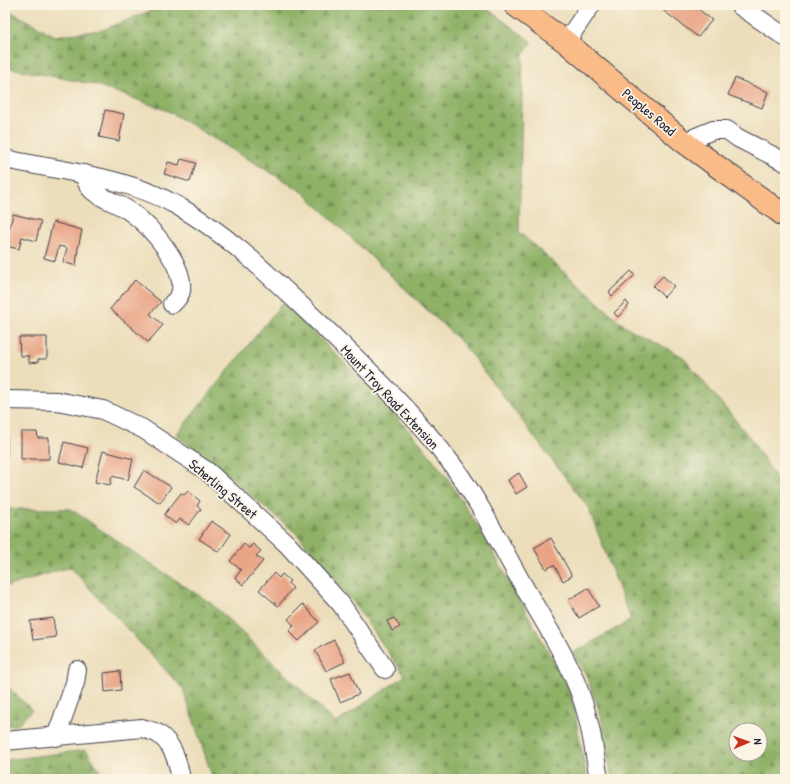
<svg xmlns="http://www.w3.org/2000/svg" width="790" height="784" font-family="'Patrick Hand',sans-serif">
  <defs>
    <pattern id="forest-firs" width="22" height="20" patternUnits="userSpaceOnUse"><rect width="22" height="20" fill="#8eb166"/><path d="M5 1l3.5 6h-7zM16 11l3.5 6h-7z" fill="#749055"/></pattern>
  </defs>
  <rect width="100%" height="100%" fill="#fcf5e5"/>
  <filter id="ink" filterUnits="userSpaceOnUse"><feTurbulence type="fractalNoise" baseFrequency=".025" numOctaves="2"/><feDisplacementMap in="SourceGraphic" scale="8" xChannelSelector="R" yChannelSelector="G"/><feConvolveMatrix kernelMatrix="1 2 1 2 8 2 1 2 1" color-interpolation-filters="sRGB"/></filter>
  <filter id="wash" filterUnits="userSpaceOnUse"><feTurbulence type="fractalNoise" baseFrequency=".012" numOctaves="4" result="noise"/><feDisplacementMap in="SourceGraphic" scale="16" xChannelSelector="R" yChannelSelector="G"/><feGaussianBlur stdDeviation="0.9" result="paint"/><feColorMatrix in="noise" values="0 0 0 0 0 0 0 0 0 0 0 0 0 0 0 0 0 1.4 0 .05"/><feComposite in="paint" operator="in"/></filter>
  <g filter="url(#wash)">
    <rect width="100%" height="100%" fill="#ecdebb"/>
    <g fill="url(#forest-firs)" stroke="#586a50" fill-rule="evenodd">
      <path d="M160,5H482L532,42L523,55L519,232L626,327L682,356L751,439L785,492V779H612L601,716L587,677L573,653L631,620L588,507L463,344L303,192L168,111L97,85L5,67V33L8,10L55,36L102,30L155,9ZM736,730H760V754H736Z"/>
      <polygon points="283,302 369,387 418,440 448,479 487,541 571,693 587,779 213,779 183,689 70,567 5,587 5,509 71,509 133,552 212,604 336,723 405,676 353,602 297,534 215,465 176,435"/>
      <polygon points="5,684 32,710 17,725 5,725"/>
      <polygon points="86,750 106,779 5,779 5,760"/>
    </g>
    <g id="blocks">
      <g fill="#e9a486">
        <polygon points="656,5 693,5 712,20 698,37"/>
        <polygon points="735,78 768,92 762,108 728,95"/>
        <polygon points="105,110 124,114 119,141 99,137"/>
        <polygon points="181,159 196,163 190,182 164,174 168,162 179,165"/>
        <polygon points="13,214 41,221 36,241 22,237 19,249 5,246"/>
        <polygon points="53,222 82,230 78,248 76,266 63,262 67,248 59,246 55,261 44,258"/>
        <polygon points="631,271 635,275 612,296 609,292"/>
        <polygon points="663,276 674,286 664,297 653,286"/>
        <polygon points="135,280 161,302 150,314 163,325 148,342 110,309"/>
        <polygon points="626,301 629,305 618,317 614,313"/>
        <polygon points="19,337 47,337 47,359 38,359 38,362 29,363 29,356 20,356"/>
        <polygon points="21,432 37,432 38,438 49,438 49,459 21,459"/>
        <rect x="5" y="437" width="2" height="22"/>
        <polygon points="64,442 88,448 83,468 59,462"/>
        <polygon points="103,451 133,459 128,480 112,476 110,485 95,482"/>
        <polygon points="144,470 171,487 160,503 134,487"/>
        <polygon points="519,473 527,487 516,494 508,480"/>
        <polygon points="188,491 200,501 197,506 201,509 189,525 180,519 176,524 164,515 181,493 184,495"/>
        <polygon points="211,521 231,534 219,552 199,539"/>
        <polygon points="551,538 572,576 563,581 554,565 546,569 534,548"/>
        <polygon points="244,544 249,548 253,544 261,551 256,556 263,561 243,585 235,578 241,570 230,561"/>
        <polygon points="274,573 279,578 282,574 290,581 288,583 293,588 278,606 259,590"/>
        <polygon points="588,588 599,606 579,618 568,600"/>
        <polygon points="303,604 319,622 299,641 289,631 294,626 288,619"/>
        <polygon points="53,618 56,637 33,640 30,621"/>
        <polygon points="394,618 400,627 392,631 387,621"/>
        <polygon points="334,640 345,662 326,671 315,650"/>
        <polygon points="120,671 121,690 105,692 104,673"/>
        <polygon points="350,672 359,694 340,702 331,679"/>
      </g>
    </g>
  </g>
  <g filter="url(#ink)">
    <use href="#blocks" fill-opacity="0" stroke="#403e4e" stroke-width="1"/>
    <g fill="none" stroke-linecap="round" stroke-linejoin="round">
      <defs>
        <g id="minor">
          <polyline points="739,5 785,37"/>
          <polyline points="566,42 591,5"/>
          <polyline points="684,142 713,130 727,130 738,138 785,162"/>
          <path d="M5,159C60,171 127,177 176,205C225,232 267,273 307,311C358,360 412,410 454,467C481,504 501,546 523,585C547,627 576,670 587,716C593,737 595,758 599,779"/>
          <path d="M84,174C86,180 87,186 92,190C103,200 120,203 132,213C151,227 185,265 181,291C180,297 176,300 172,304"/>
          <polyline points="5,400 57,401 103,410 143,429 207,471 287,544 341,604 385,669"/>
          <polyline points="56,737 75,683 77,670"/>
          <path d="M5,741L142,728C147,730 153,731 157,733C173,743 178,762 181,779"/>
        </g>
        <polyline id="major" points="515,5 566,42 684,142 785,216"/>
      </defs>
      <use href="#minor" stroke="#403e4e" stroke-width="20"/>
      <use href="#major" stroke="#403e4e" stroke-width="24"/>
      <use href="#minor" stroke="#fff" stroke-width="18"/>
      <use href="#major" stroke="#f9bc89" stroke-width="22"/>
    </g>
  </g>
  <g text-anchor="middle" stroke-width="3.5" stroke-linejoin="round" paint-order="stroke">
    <g font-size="14" fill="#22223b" stroke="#fcf5e5">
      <text transform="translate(649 112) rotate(40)" y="5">Peoples Road</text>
      <text transform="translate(390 397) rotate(47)" y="5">Mount Troy Road Extension</text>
      <text transform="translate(223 489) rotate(40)" y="5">Scherling Street</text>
    </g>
  </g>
  <rect width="790" height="784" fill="none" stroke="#fcf5e5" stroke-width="20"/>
  <g transform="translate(748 742) rotate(88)"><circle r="19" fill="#fcf5e5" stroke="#a5a1a1"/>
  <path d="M0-3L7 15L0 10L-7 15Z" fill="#c8321e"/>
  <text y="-6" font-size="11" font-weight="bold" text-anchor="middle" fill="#22223b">N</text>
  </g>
</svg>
